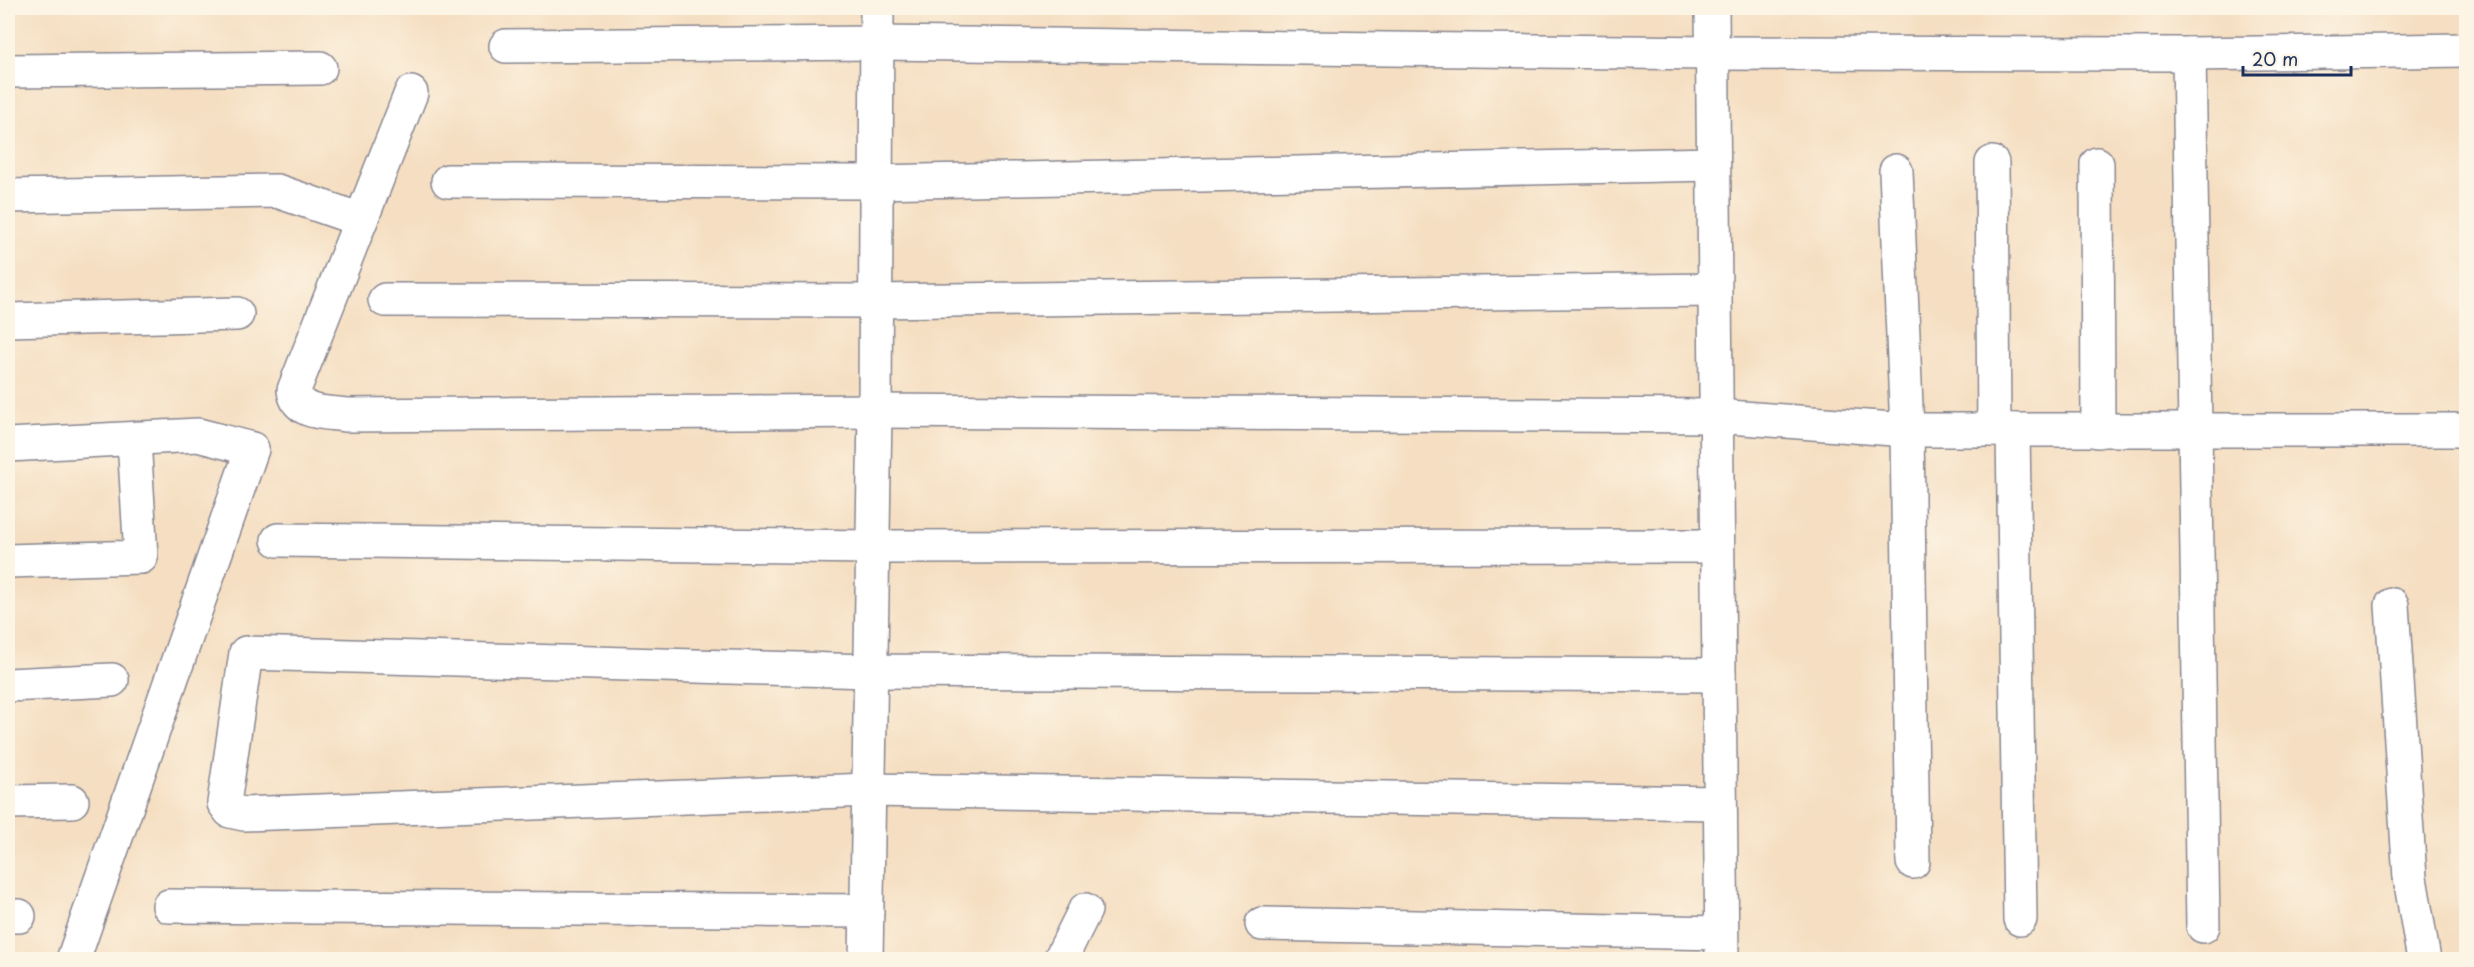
<svg xmlns="http://www.w3.org/2000/svg" width="2474" height="967" font-family="'Playpen Sans',sans-serif">
  <rect width="100%" height="100%" fill="#fcf5e5"/>
  <filter id="ink" filterUnits="userSpaceOnUse"><feTurbulence type="fractalNoise" baseFrequency=".0167" numOctaves="2"/><feDisplacementMap in="SourceGraphic" scale="12" xChannelSelector="R" yChannelSelector="G"/><feConvolveMatrix kernelMatrix="1 2 1 2 8 2 1 2 1" color-interpolation-filters="sRGB"/></filter>
  <filter id="wash" filterUnits="userSpaceOnUse"><feTurbulence type="fractalNoise" baseFrequency=".008" numOctaves="4" result="noise"/><feDisplacementMap in="SourceGraphic" scale="24" xChannelSelector="R" yChannelSelector="G"/><feGaussianBlur stdDeviation="1.35" result="paint"/><feColorMatrix in="noise" values="0 0 0 0 0 0 0 0 0 0 0 0 0 0 0 0 0 1.4 0 .05"/><feComposite in="paint" operator="in"/></filter>
  <g filter="url(#wash)">
    <rect width="100%" height="100%" fill="#f5dec1"/>
  </g>
  <g filter="url(#ink)">
    <g fill="none" stroke-linecap="round" stroke-linejoin="round">
      <defs>
        <g id="minor">
          <polyline points="1712,8 1722,960"/>
          <polyline points="506,46 877,43 1712,53 2189,54 2466,50"/>
          <polyline points="2189,54 2203,926"/>
          <polyline points="8,71 320,68"/>
          <path d="M411,93L294,390C297,415 326,412 346,415L875,411L1716,416L1907,430H2466"/>
          <polyline points="1992,163 1994,430"/>
          <polyline points="2097,164 2098,431"/>
          <polyline points="1896,171 1907,430 1913,862"/>
          <polyline points="448,181 876,182 1713,164"/>
          <polyline points="8,196 277,191 361,220"/>
          <polyline points="385,300 874,301 1714,290"/>
          <polyline points="8,320 237,314"/>
          <polyline points="2013,430 2020,919"/>
          <polyline points="8,445 198,435 252,449 73,960"/>
          <polyline points="278,540 872,547 1717,546"/>
          <polyline points="8,561 141,557 134,439"/>
          <polyline points="2392,605 2410,878 2424,960"/>
          <polyline points="1719,675 870,671 246,653 224,803 230,811 244,814 869,790 1720,803"/>
          <polyline points="8,685 112,680"/>
          <polyline points="8,802 72,801"/>
          <polyline points="169,906 867,911"/>
          <polyline points="8,916 19,916"/>
          <polyline points="1262,924 1721,933"/>
          <polyline points="866,960 875,411 877,8"/>
          <polyline points="1060,960 1085,910"/>
        </g>
      </defs>
      <use href="#minor" stroke="#888690" stroke-width="36"/>
      <use href="#minor" stroke="#fff" stroke-width="33"/>
    </g>
  </g>
  <rect width="2474" height="967" fill="none" stroke="#fcf5e5" stroke-width="30"/>
  <path d="M2243 66v9h108v-9" fill="none" stroke="#1b2f5e" stroke-width="3"/>
  <text x="2252" y="66" font-size="18" fill="#1b2f5e" stroke="#fcf5e5" stroke-width="4.5" paint-order="stroke">20 m</text>
</svg>
